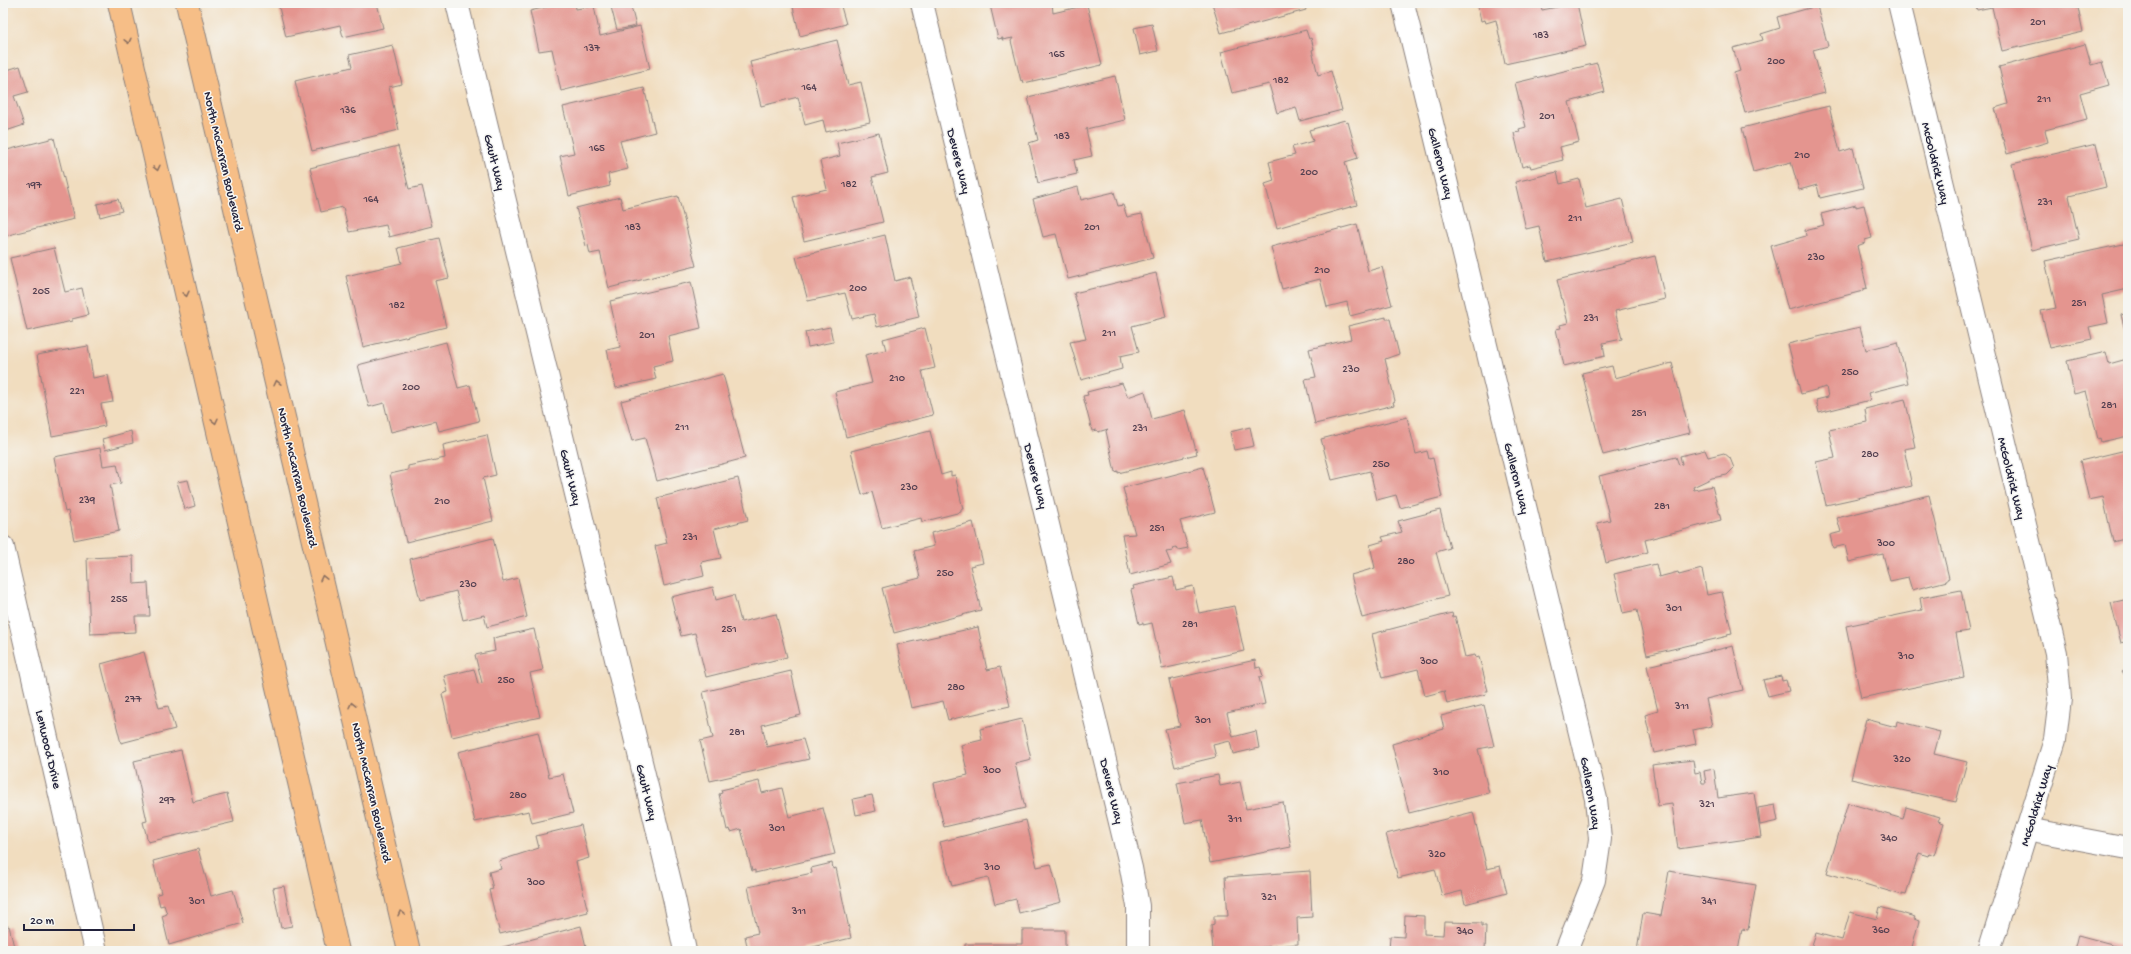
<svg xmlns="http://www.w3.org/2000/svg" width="2131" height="954" font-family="'Gochi Hand',sans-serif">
  <rect width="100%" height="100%" fill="#f6f6f2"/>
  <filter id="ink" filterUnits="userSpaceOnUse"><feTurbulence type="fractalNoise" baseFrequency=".025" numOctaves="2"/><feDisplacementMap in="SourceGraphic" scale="8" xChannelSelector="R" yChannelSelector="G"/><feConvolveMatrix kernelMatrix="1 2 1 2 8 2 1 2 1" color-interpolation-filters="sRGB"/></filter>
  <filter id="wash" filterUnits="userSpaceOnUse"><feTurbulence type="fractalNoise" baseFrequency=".012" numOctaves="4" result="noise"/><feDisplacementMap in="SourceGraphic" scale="16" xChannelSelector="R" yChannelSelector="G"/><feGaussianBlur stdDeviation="0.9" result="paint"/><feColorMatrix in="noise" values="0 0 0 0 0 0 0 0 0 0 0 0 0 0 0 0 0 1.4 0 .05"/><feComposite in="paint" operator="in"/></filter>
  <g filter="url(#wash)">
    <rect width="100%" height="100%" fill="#f1ddbf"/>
    <g id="blocks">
      <g fill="#e4958f">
        <polygon points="278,3 377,3 383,28 343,37 340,25 286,37"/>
        <polygon points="563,3 575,3 576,9 594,6 600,36 640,26 650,69 561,91 552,49 539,51 530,11"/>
        <polygon points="610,3 630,3 636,26 617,30"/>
        <polygon points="792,3 840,3 846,24 800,36"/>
        <polygon points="994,3 1032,3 1032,5 1052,3 1053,13 1087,5 1102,65 1024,83 1023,80 1021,81 1011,41 1013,38 1002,40 1003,38 998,39 990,5"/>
        <polygon points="1212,3 1304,3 1306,10 1221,33"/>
        <polygon points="1477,3 1540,3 1542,10 1577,3 1586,46 1505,64 1496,20 1486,23 1485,20 1481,21"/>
        <polygon points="1975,3 2077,3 2083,32 2002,51 1992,7 1977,10"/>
        <polygon points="1817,6 1828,46 1813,50 1825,93 1745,113 1734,73 1740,71 1733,48 1763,40 1761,34 1780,28 1777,17"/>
        <polygon points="1152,24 1158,51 1140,55 1134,28"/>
        <polygon points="1306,30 1309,39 1311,38 1314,49 1312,50 1318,75 1331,71 1342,110 1300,121 1296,107 1277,113 1269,84 1232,93 1221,52"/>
        <polygon points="837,40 848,85 861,82 870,122 826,132 823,120 805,125 798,97 761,106 750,62"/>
        <polygon points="2085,44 2091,65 2102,62 2109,85 2080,93 2087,119 2045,130 2048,142 2007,154 1995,108 2008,104 1999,67"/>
        <polygon points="393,45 402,84 389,87 399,130 312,151 295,81 352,67 349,55"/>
        <polygon points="3,58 7,70 20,66 28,92 14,96 24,125 3,132"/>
        <polygon points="1597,63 1605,92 1569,102 1579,142 1560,147 1563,160 1531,168 1530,165 1522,167 1514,133 1520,132 1519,129 1526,127 1515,83"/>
        <polygon points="1115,76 1125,120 1086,129 1092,156 1074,160 1077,174 1038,183 1029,143 1038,140 1028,97"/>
        <polygon points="644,88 655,132 620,141 628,169 608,174 610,186 569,196 560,156 574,153 563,107"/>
        <polygon points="1829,106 1840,152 1853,148 1863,188 1820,198 1817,185 1799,190 1791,162 1753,172 1742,128"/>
        <polygon points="1345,120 1346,123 1348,122 1358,158 1345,162 1357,205 1277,228 1265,184 1274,181 1269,162 1295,155 1292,147 1313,141 1309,130"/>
        <polygon points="879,133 888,173 872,177 883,222 804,241 793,197 827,189 820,161 840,156 837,143"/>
        <polygon points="54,138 74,219 4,236 3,151"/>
        <polygon points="2096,144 2106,187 2069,196 2079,239 2032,250 2012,164"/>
        <polygon points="398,146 409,189 422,186 432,226 389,237 386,225 349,232 343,207 321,212 310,168"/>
        <polygon points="1557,172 1560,184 1579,179 1586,208 1622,199 1633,242 1547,262 1539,226 1526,229 1515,182"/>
        <polygon points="1078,187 1081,200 1114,192 1118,206 1123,205 1127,217 1142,214 1153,258 1068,279 1056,234 1043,237 1033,199"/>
        <polygon points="678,196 696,266 609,288 600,252 590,254 588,245 586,246 576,208 620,197 623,209"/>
        <polygon points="118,199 122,211 100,217 97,204"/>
        <polygon points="1856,205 1856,207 1864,205 1872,238 1865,240 1865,243 1857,246 1867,288 1863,289 1863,291 1788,310 1771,246 1806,236 1805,230 1824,225 1821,214"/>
        <polygon points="1357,224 1368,271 1382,267 1392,305 1350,316 1347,302 1327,307 1320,279 1282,289 1271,247"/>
        <polygon points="885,235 895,281 910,277 919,317 877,327 874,314 852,319 845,293 808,301 796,257"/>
        <polygon points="439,238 449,278 435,281 446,327 363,347 346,276 402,263 398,248"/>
        <polygon points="2128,243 2128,289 2102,295 2108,323 2089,327 2092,339 2050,348 2041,311 2056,308 2045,261"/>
        <polygon points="54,248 65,292 82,288 88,315 72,319 72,321 27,331 10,258"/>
        <polygon points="1655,256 1665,299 1615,311 1622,339 1603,343 1605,356 1564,366 1556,329 1561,328 1560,325 1568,323 1557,280"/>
        <polygon points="1156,273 1166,317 1132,326 1139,352 1120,356 1122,369 1081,380 1070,342 1086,339 1074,293"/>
        <polygon points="691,282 701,328 668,336 673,361 653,366 656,379 616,388 607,350 620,347 610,301"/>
        <polygon points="2128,313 2128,334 2126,334 2121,315"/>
        <polygon points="1386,317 1386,319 1390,319 1399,354 1385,359 1395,401 1393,402 1394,405 1315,424 1305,379 1316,377 1309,349 1351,339 1348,326"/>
        <polygon points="830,327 833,342 808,347 805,332"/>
        <polygon points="1860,327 1866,350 1898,342 1908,383 1868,393 1870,400 1819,413 1816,400 1828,397 1826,387 1801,394 1788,344"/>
        <polygon points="925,328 935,368 922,371 933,415 846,437 835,392 872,383 865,355 886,350 883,339"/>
        <polygon points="446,342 458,388 470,385 479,421 439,431 436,421 391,432 384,403 369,407 358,365"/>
        <polygon points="88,346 93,378 108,375 113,402 101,404 105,426 52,436 37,355"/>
        <polygon points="2106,352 2109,364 2127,359 2128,436 2101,442 2100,438 2098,439 2086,391 2074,394 2067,361"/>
        <polygon points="1672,363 1690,433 1603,455 1582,373 1612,366 1615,378"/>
        <polygon points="723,374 745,458 657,481 645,438 632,441 621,401"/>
        <polygon points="1122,383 1128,397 1145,391 1152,419 1185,410 1197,454 1118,473 1118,471 1115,472 1106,431 1108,429 1098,432 1097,430 1092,431 1083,396 1088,395 1087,392"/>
        <polygon points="1905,399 1914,437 1913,438 1915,447 1904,449 1912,486 1826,505 1816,462 1835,458 1829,430 1867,422 1865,409"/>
        <polygon points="1407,417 1416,454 1427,451 1429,459 1433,458 1442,497 1400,508 1396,495 1377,500 1370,471 1332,480 1321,439"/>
        <polygon points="1250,427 1254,446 1234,450 1230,432"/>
        <polygon points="131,431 133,443 105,450 102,439"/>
        <polygon points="930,431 941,475 951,472 951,476 955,475 963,509 961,509 961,512 922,522 921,518 882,528 872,492 862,495 851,451"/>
        <polygon points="487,435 496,475 483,478 493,521 406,542 390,474 408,470 408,466 445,458 443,445"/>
        <polygon points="100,448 103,466 117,464 121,483 110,485 119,531 74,540 68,511 65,512 54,457"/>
        <polygon points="1705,450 1708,457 1724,453 1730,458 1734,468 1727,475 1712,478 1693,487 1694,490 1712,486 1721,520 1645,540 1648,552 1606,563 1597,523 1610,520 1599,476 1676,457 1679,465 1682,464 1680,456"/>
        <polygon points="2126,450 2128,460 2128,538 2113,542 2103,497 2089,500 2080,461"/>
        <polygon points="1203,467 1215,512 1180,521 1188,548 1178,550 1176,547 1172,548 1173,551 1166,552 1171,564 1130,575 1122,535 1135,534 1123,488"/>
        <polygon points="738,478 748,520 714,529 721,558 701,562 704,576 664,586 655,546 667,543 657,498"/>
        <polygon points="188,480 195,506 185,509 177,482"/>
        <polygon points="1929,495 1949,578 1947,579 1947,581 1912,590 1908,577 1890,581 1883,554 1849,562 1845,545 1833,548 1830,535 1841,532 1837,518"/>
        <polygon points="1440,510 1450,548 1436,552 1448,596 1362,618 1351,575 1375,568 1370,545 1384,541 1382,537 1402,532 1398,521"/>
        <polygon points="973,522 983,563 970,566 981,610 894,633 882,588 920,578 914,551 934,546 931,533"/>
        <polygon points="493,538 503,582 518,578 527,617 487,627 484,615 463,620 456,591 420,600 410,559"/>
        <polygon points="133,556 134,584 148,583 150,616 135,616 136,632 90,634 87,558"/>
        <polygon points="1656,564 1659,577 1678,572 1679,575 1702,569 1707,595 1722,592 1732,633 1727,634 1728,636 1647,655 1637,610 1623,613 1614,574"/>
        <polygon points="1173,577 1176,590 1193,586 1199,613 1234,606 1244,651 1162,669 1152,623 1143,625 1143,623 1139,624 1131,590 1134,589 1133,586"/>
        <polygon points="713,587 716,600 734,595 741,622 776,614 787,657 706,677 695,633 681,636 671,597"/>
        <polygon points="1961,590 1969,631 1956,633 1964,677 1861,698 1846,626 1922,610 1920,598"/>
        <polygon points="2128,599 2128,641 2121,643 2111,603"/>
        <polygon points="1452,613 1453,617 1455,616 1465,657 1475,655 1476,658 1479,657 1488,691 1485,691 1486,694 1447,704 1444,691 1425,696 1418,669 1382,678 1372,634"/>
        <polygon points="978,627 987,670 1000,667 1010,706 948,720 943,701 911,708 897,645"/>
        <polygon points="534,629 543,670 530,673 540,717 452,737 442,694 448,692 444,676 474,669 478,684 482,683 475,655 495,651 493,638"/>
        <polygon points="1733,646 1743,690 1706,699 1712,726 1693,730 1696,744 1654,753 1645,715 1658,711 1647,666"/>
        <polygon points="144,652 159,708 168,706 175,729 121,743 101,664"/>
        <polygon points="1255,660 1256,668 1260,667 1263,676 1259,677 1265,704 1227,713 1233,737 1256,731 1259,748 1233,754 1230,741 1213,745 1216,757 1175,767 1165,729 1180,726 1169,680"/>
        <polygon points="2128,667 2128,680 2122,671"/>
        <polygon points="791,671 801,715 762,725 767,747 803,739 809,759 710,781 700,741 713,738 703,692"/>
        <polygon points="1781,676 1782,681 1786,680 1789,691 1768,696 1763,680"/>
        <polygon points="1484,705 1494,746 1478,749 1489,793 1409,813 1392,744 1444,729 1441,716"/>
        <polygon points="1022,719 1031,759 1015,763 1025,808 944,827 934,783 968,775 961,745 982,740 980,729"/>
        <polygon points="1866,719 1896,727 1897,721 1940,732 1934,754 1967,762 1956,802 1851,779"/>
        <polygon points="538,732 549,777 563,774 573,813 532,823 529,811 475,822 458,752"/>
        <polygon points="181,750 193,802 227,794 234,822 148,842 143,822 147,821 134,761"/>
        <polygon points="1693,760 1695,773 1700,772 1702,783 1706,783 1704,771 1714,769 1718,798 1754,793 1761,837 1678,849 1672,804 1658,806 1652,765"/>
        <polygon points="1218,775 1220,786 1240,782 1246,809 1283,802 1291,847 1210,863 1202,820 1185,823 1177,783"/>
        <polygon points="759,781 762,793 782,788 789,817 823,808 835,854 755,873 755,870 752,871 741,829 731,832 730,829 727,830 719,794 722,793 721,790"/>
        <polygon points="872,795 876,811 856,815 853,799"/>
        <polygon points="1848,803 1903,819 1906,807 1940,817 1938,821 1944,823 1934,855 1929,853 1928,856 1919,853 1906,894 1902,893 1902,895 1827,873"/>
        <polygon points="1775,805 1778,821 1760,825 1758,808"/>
        <polygon points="1473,812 1487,869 1500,866 1507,893 1465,904 1462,891 1442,896 1435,869 1398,878 1386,834"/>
        <polygon points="1026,820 1037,867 1051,864 1061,902 1019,913 1016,899 995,904 988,877 952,886 940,842"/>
        <polygon points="581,825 589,858 576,862 588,912 500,934 489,890 493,889 489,872 501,869 499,861 539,848 536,836"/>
        <polygon points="198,849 211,896 233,890 243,923 169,945 162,916 167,914 164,905 160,906 157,894 161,893 153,861"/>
        <polygon points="832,863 833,869 836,868 851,938 796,951 748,951 745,936 758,933 748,887 812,873 811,868"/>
        <polygon points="1310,871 1312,917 1297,918 1298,944 1255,948 1255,951 1213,951 1211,925 1214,924 1214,916 1228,916 1225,877"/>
        <polygon points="1669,871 1756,885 1748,930 1742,929 1738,951 1711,951 1684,948 1684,951 1637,951 1643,913 1661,916"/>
        <polygon points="284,886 292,926 281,928 273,888"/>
        <polygon points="1880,907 1915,917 1914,919 1919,921 1911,951 1810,951 1816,933 1842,940 1850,912 1877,919"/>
        <polygon points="1405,915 1424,916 1424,934 1443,935 1444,922 1482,923 1482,926 1486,926 1485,951 1389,951 1390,936 1404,937"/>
        <polygon points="9,926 15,951 3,951 3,928"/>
        <polygon points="581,926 587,951 493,951 492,950"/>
        <polygon points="1022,930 1065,930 1065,951 965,951 965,944 1022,944"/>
        <polygon points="2078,935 2123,947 2122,951 2074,951"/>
      </g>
    </g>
  </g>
  <g filter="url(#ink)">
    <use href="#blocks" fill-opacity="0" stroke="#8a807d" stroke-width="1"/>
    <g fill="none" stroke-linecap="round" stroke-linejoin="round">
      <defs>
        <g id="minor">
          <polyline points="457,3 674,898 685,951"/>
          <polyline points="922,3 1131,868 1138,906 1138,951"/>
          <polyline points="1403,3 1596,799 1600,839 1594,880 1566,951"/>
          <polyline points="1899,3 2056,653 2060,699 2055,740 1989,951"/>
          <polyline points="3,547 96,951"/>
          <polyline points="2027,829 2128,848"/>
        </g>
        <g id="major">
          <polyline points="119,3 338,951"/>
          <polyline points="187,3 409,951"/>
        </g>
      </defs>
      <use href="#minor" stroke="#8a807d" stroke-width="24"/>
      <use href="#major" stroke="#8a807d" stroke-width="24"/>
      <use href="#minor" stroke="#fff" stroke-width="22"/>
      <use href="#major" stroke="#f6be87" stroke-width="22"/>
    </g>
    <defs><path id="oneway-chevron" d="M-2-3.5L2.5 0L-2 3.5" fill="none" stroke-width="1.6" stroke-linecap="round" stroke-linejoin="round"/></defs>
    <g stroke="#8c7061">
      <use href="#oneway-chevron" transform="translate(128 41) rotate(77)"/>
      <use href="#oneway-chevron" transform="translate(157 168) rotate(77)"/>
      <use href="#oneway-chevron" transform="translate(186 294) rotate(77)"/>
      <use href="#oneway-chevron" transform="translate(277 383) rotate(-103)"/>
      <use href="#oneway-chevron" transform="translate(215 421) rotate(77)"/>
      <use href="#oneway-chevron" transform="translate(323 578) rotate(-103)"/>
      <use href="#oneway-chevron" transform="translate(352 705) rotate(-103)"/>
      <use href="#oneway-chevron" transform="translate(401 913) rotate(-103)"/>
    </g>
  </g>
  <g text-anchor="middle" stroke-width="3" stroke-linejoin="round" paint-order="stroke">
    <g font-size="11" fill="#523f50">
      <text x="2038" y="25">201</text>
      <text x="1541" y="38">183</text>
      <text x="592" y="51">137</text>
      <text x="1057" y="57">165</text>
      <text x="1776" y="64">200</text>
      <text x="1281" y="83">182</text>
      <text x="809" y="90">164</text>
      <text x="2044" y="102">211</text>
      <text x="348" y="113">136</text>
      <text x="1547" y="119">201</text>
      <text x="1062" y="139">183</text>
      <text x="597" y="151">165</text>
      <text x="1802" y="158">210</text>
      <text x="1309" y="175">200</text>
      <text x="849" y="187">182</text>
      <text x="34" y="188">197</text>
      <text x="371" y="202">164</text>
      <text x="2045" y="205">231</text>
      <text x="1575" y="221">211</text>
      <text x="633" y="230">183</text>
      <text x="1092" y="230">201</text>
      <text x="1816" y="260">230</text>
      <text x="1322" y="273">210</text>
      <text x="858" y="291">200</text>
      <text x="41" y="294">205</text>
      <text x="2079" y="306">251</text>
      <text x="397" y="308">182</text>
      <text x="1591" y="321">231</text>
      <text x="1109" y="336">211</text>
      <text x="647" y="338">201</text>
      <text x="1351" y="372">230</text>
      <text x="1850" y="375">250</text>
      <text x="897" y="381">210</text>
      <text x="411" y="390">200</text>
      <text x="77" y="394">221</text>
      <text x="2109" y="408">281</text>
      <text x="1639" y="416">251</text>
      <text x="682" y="430">211</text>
      <text x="1140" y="431">231</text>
      <text x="1870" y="457">280</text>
      <text x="1381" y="467">250</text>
      <text x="909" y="490">230</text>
      <text x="87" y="503">239</text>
      <text x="442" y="504">210</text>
      <text x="1662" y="509">281</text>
      <text x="1157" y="531">251</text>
      <text x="690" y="540">231</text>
      <text x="1886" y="546">300</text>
      <text x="1406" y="564">280</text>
      <text x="945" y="576">250</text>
      <text x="468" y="587">230</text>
      <text x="119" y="602">255</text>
      <text x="1674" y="611">301</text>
      <text x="1190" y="627">281</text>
      <text x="729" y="632">251</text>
      <text x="1906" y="659">310</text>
      <text x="1429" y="664">300</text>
      <text x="506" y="683">250</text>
      <text x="956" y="690">280</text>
      <text x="133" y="702">277</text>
      <text x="1682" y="709">311</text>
      <text x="1203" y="723">301</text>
      <text x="737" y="735">281</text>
      <text x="1902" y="762">320</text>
      <text x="992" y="773">300</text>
      <text x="1441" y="775">310</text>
      <text x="518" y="798">280</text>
      <text x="167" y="803">297</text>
      <text x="1707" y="807">321</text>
      <text x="1235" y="822">311</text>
      <text x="777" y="831">301</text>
      <text x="1889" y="841">340</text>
      <text x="1437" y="857">320</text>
      <text x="992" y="870">310</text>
      <text x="536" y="885">300</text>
      <text x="1269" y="900">321</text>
      <text x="197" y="904">301</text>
      <text x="1709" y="904">341</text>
      <text x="799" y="914">311</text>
      <text x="1881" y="933">360</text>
      <text x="1465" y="934">340</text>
    </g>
    <g font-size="13" fill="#22223b" stroke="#f6f6f2">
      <text transform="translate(225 161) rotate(77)" y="5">North McCarran Boulevard</text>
      <text transform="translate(960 161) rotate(76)" y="5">Devere Way</text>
      <text transform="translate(496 162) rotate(76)" y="5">Gault Way</text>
      <text transform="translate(1442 163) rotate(76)" y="5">Galleron Way</text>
      <text transform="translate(1937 163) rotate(76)" y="5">McGoldrick Way</text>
      <text transform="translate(1037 476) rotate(76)" y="5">Devere Way</text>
      <text transform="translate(299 477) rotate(77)" y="5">North McCarran Boulevard</text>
      <text transform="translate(572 477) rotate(76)" y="5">Gault Way</text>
      <text transform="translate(1518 478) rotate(76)" y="5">Galleron Way</text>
      <text transform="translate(2013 478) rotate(76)" y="5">McGoldrick Way</text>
      <text transform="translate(50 749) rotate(77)" y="5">Lenwood Drive</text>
      <text transform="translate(1113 791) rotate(76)" y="5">Devere Way</text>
      <text transform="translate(373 792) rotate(77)" y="5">North McCarran Boulevard</text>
      <text transform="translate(648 792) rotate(76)" y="5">Gault Way</text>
      <text transform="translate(1592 793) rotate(80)" y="5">Galleron Way</text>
      <text transform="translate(2035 805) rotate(-73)" y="5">McGoldrick Way</text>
    </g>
  </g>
  <rect width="2131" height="954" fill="none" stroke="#f6f6f2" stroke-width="16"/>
  <path d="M24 924v6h110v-6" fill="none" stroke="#22223b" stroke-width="2"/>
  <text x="30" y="924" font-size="12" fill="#22223b" stroke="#f6f6f2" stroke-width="3" paint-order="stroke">20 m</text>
</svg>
